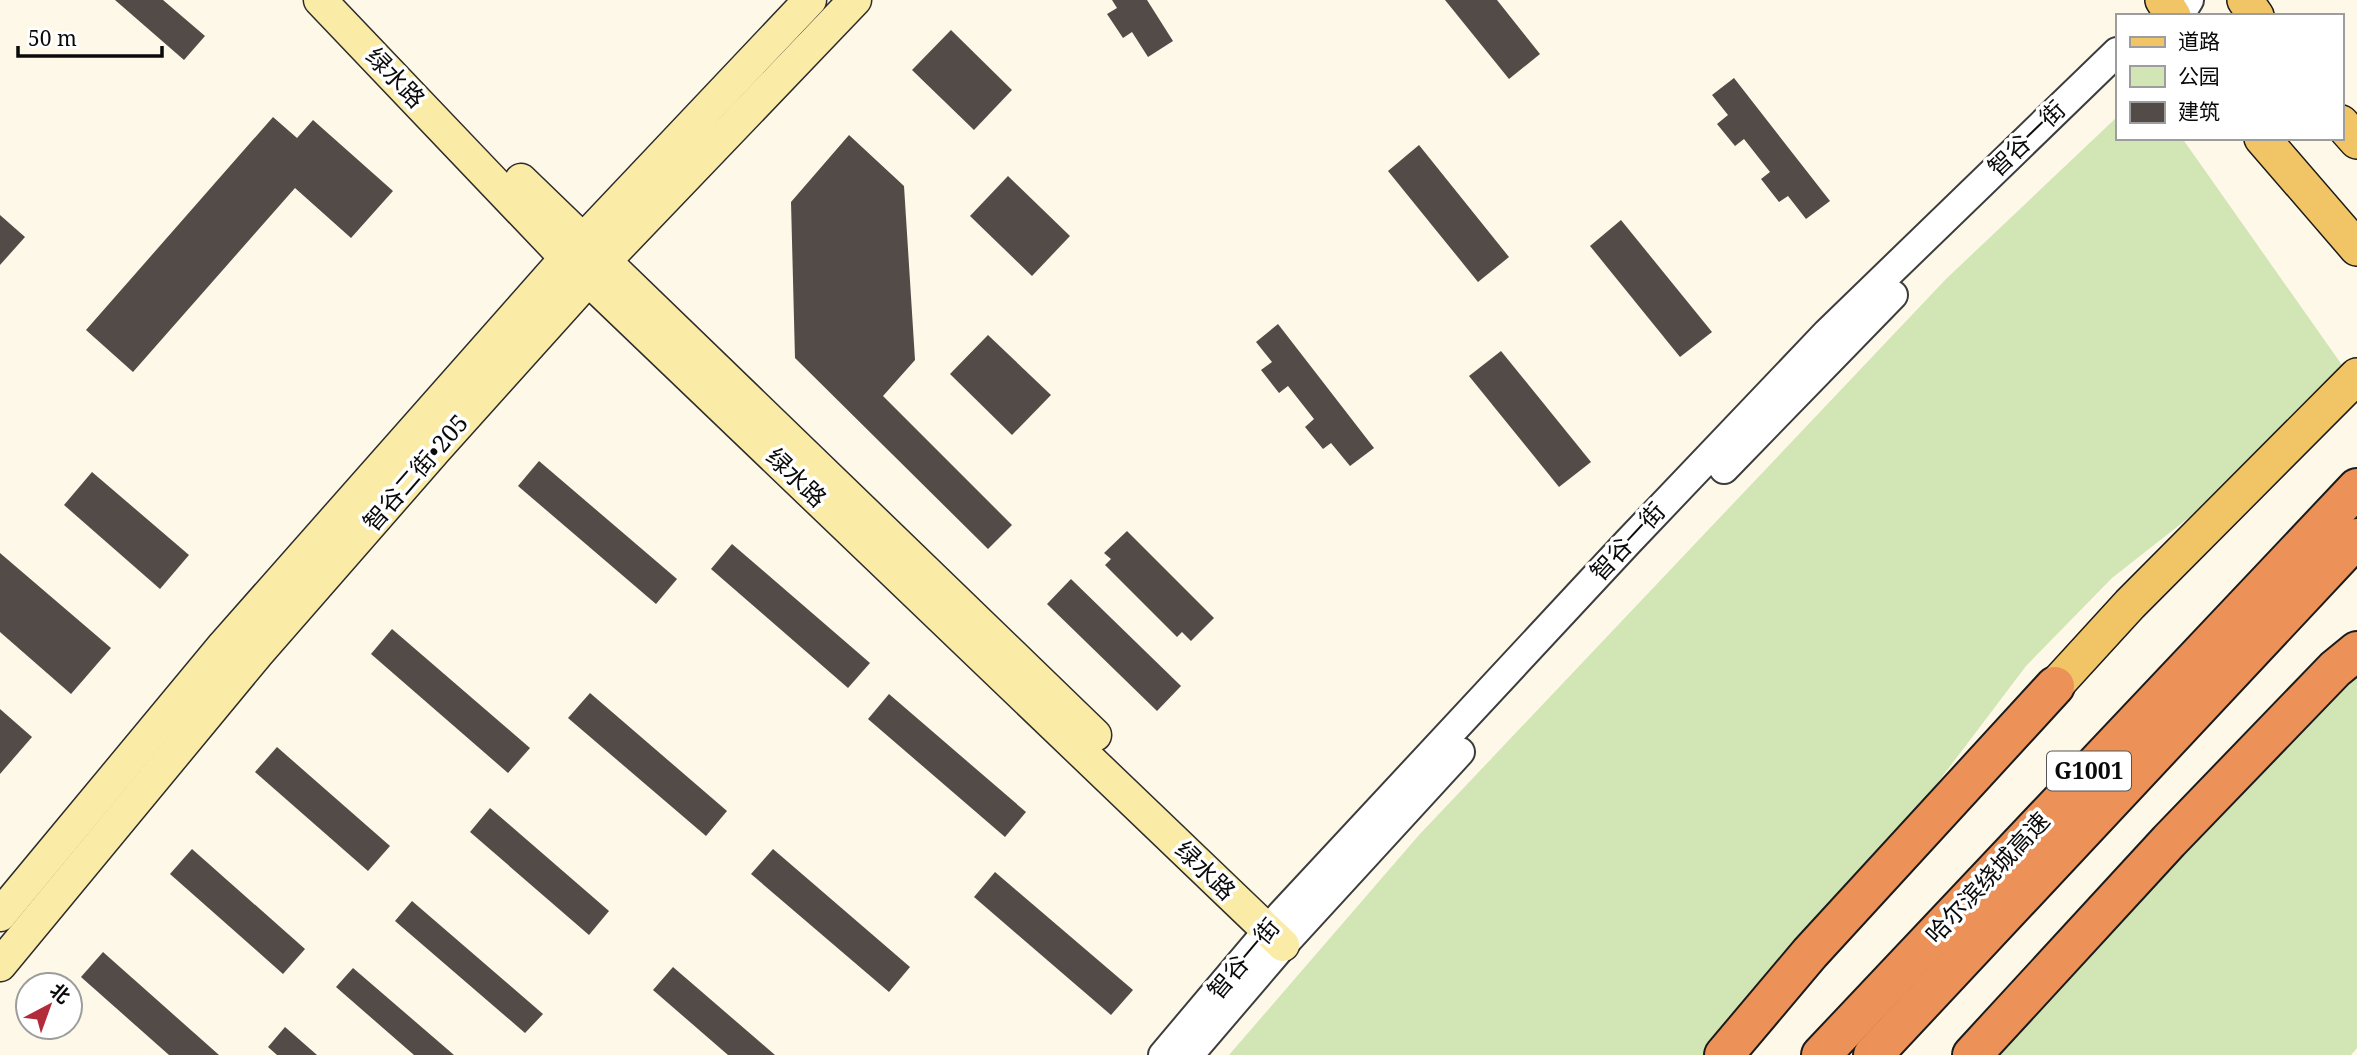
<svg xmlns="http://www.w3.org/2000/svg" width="2357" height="1055" font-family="'Noto Serif','Noto Sans SC',serif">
  <rect width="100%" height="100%" fill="#fef8e8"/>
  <g fill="#d1e5b5">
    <polygon points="2117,117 2117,138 2182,138 2342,365 2196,512 2112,578 2026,666 1917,810 1795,943 1705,1055 1229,1055 1419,835 1946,279"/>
    <polygon points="2357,672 2357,1048 2351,1055 1999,1055 2323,698"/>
  </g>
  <g fill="#524b47">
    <polygon points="115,0 163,0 205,36 184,60"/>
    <polygon points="1112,0 1147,0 1173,41 1148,57 1132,32 1123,38 1107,14 1117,8"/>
    <polygon points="1445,0 1497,0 1540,54 1509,79"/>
    <polygon points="951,30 1012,90 974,130 912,70"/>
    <polygon points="1734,78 1830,201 1806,219 1788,196 1779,202 1761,179 1770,172 1744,139 1735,146 1717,124 1728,115 1712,95"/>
    <polygon points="273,117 297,138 313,120 393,191 351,238 295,188 133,372 86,330"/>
    <polygon points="849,135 904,186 915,360 883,396 1012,525 988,549 795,358 791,202"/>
    <polygon points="1419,145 1509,257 1478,282 1388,171"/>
    <polygon points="1008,176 1070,236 1032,276 970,216"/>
    <polygon points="0,215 25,237 0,265"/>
    <polygon points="1621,220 1712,332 1680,357 1590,246"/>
    <polygon points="1278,324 1374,448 1350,466 1331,443 1323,449 1305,427 1314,419 1288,386 1279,393 1261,370 1272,362 1256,342"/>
    <polygon points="988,335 1051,395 1012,435 950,374"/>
    <polygon points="1501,351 1591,462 1559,487 1469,376"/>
    <polygon points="539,461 677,579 656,604 518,486"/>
    <polygon points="92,472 189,555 160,589 64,505"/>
    <polygon points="1127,531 1214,618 1191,641 1182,632 1177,637 1105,565 1111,559 1104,553"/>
    <polygon points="732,544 870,663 848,688 711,569"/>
    <polygon points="0,553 111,648 71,694 0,632"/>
    <polygon points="1071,579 1181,686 1157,711 1047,604"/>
    <polygon points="392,629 530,748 508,773 371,654"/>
    <polygon points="590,693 727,811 706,836 568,718"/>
    <polygon points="889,694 1026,812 1005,837 868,719"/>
    <polygon points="0,709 32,737 0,774"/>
    <polygon points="277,747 390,846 368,871 255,772"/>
    <polygon points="490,808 609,911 589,935 470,832"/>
    <polygon points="192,849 305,949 283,974 170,874"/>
    <polygon points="773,849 910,967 889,992 751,874"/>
    <polygon points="995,872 1133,990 1111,1015 974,897"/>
    <polygon points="412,901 543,1014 525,1033 395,921"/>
    <polygon points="103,952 219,1055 169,1055 81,977"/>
    <polygon points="673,967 775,1055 728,1055 653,990"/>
    <polygon points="353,968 454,1055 414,1055 336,987"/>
    <polygon points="285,1027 317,1055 277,1055 268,1047"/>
  </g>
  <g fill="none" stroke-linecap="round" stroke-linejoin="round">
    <defs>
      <g id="tertiary">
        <polyline points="2179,16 2189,0"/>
        <polyline points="1724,469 1893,295"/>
        <polyline points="1163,1055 1281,915 1628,542 1827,333 2117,52"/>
        <polyline points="1189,1055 1283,945 1460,752"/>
      </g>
      <g id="secondary">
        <polyline points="320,0 566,258 1283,945"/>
        <polyline points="521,180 1095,735"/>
        <polyline points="0,915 224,645 566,258 810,0"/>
        <polyline points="0,965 257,654 436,449 605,261 855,0"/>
      </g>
      <g id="primary">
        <polyline points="2163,0 2173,16"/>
        <polyline points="2245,0 2256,16"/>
        <polyline points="2341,123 2357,141"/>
        <polyline points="2262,138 2357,248"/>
        <polyline points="2055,686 2130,604 2357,376"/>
      </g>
      <g id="motorway">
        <polyline points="1724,1055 1810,953 2055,686"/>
        <polyline points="1821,1055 2357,488"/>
        <polyline points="1873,1055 2357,538"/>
        <polyline points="1972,1055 2169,841 2335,669 2357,651"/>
      </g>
    </defs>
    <use href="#tertiary" stroke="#3d3d3d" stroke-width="32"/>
    <use href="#secondary" stroke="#2c2c2c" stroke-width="35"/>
    <use href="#primary" stroke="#1b1b1b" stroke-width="38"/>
    <use href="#motorway" stroke="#1b1b1b" stroke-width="42"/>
    <use href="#tertiary" stroke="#fff" stroke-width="28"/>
    <use href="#secondary" stroke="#faeba6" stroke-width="32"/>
    <use href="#primary" stroke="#f1c565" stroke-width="35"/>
    <use href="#motorway" stroke="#ec9158" stroke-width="38"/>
  </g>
  <g text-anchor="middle" stroke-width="7" stroke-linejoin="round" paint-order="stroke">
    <rect fill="#fff" stroke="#545454" stroke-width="2" x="2047" y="751.5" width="84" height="39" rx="5"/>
    <g font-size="23" font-weight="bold" fill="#0a0a0a">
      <text x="2089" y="779">G1001</text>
    </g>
    <g font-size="24" fill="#0a0a0a" stroke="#fff">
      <text transform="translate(395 78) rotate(46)" y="8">绿水路</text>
      <text transform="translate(2027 139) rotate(-44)" y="8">智谷一街</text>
      <text transform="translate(416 473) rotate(-49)" y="8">智谷二街•205</text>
      <text transform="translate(796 478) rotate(44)" y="8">绿水路</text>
      <text transform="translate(1628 542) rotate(-47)" y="8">智谷一街</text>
      <text transform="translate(1205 871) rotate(44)" y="8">绿水路</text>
      <text transform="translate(1988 878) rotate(-47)" y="8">哈尔滨绕城高速</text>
      <text transform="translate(1244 959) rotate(-50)" y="8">智谷一街</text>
    </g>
  </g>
  <rect x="2116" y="14" width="228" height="126" fill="#ffffff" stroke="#9d9d9d" stroke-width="2"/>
  <rect x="2130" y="37" width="35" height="10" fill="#f1c565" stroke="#9d9d9d" stroke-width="2"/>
  <text x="2178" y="49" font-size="21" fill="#0a0a0a">道路</text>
  <rect x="2130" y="66" width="35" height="21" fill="#d1e5b5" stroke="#9d9d9d" stroke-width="2"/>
  <text x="2178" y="84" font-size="21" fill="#0a0a0a">公园</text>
  <rect x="2130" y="102" width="35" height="21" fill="#524b47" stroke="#9d9d9d" stroke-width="2"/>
  <text x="2178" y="119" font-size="21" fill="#0a0a0a">建筑</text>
  <g transform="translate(49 1006) rotate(41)"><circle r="33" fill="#ffffff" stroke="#9d9d9d" stroke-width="2"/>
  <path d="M0-5L12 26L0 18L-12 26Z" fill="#b12b3b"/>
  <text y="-10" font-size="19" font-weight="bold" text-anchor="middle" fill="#0a0a0a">北</text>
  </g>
  <path d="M18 46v10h144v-10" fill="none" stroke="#0a0a0a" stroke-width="3.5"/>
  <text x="28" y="46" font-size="21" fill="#0a0a0a" stroke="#ffffff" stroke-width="5" paint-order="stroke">50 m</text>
</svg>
